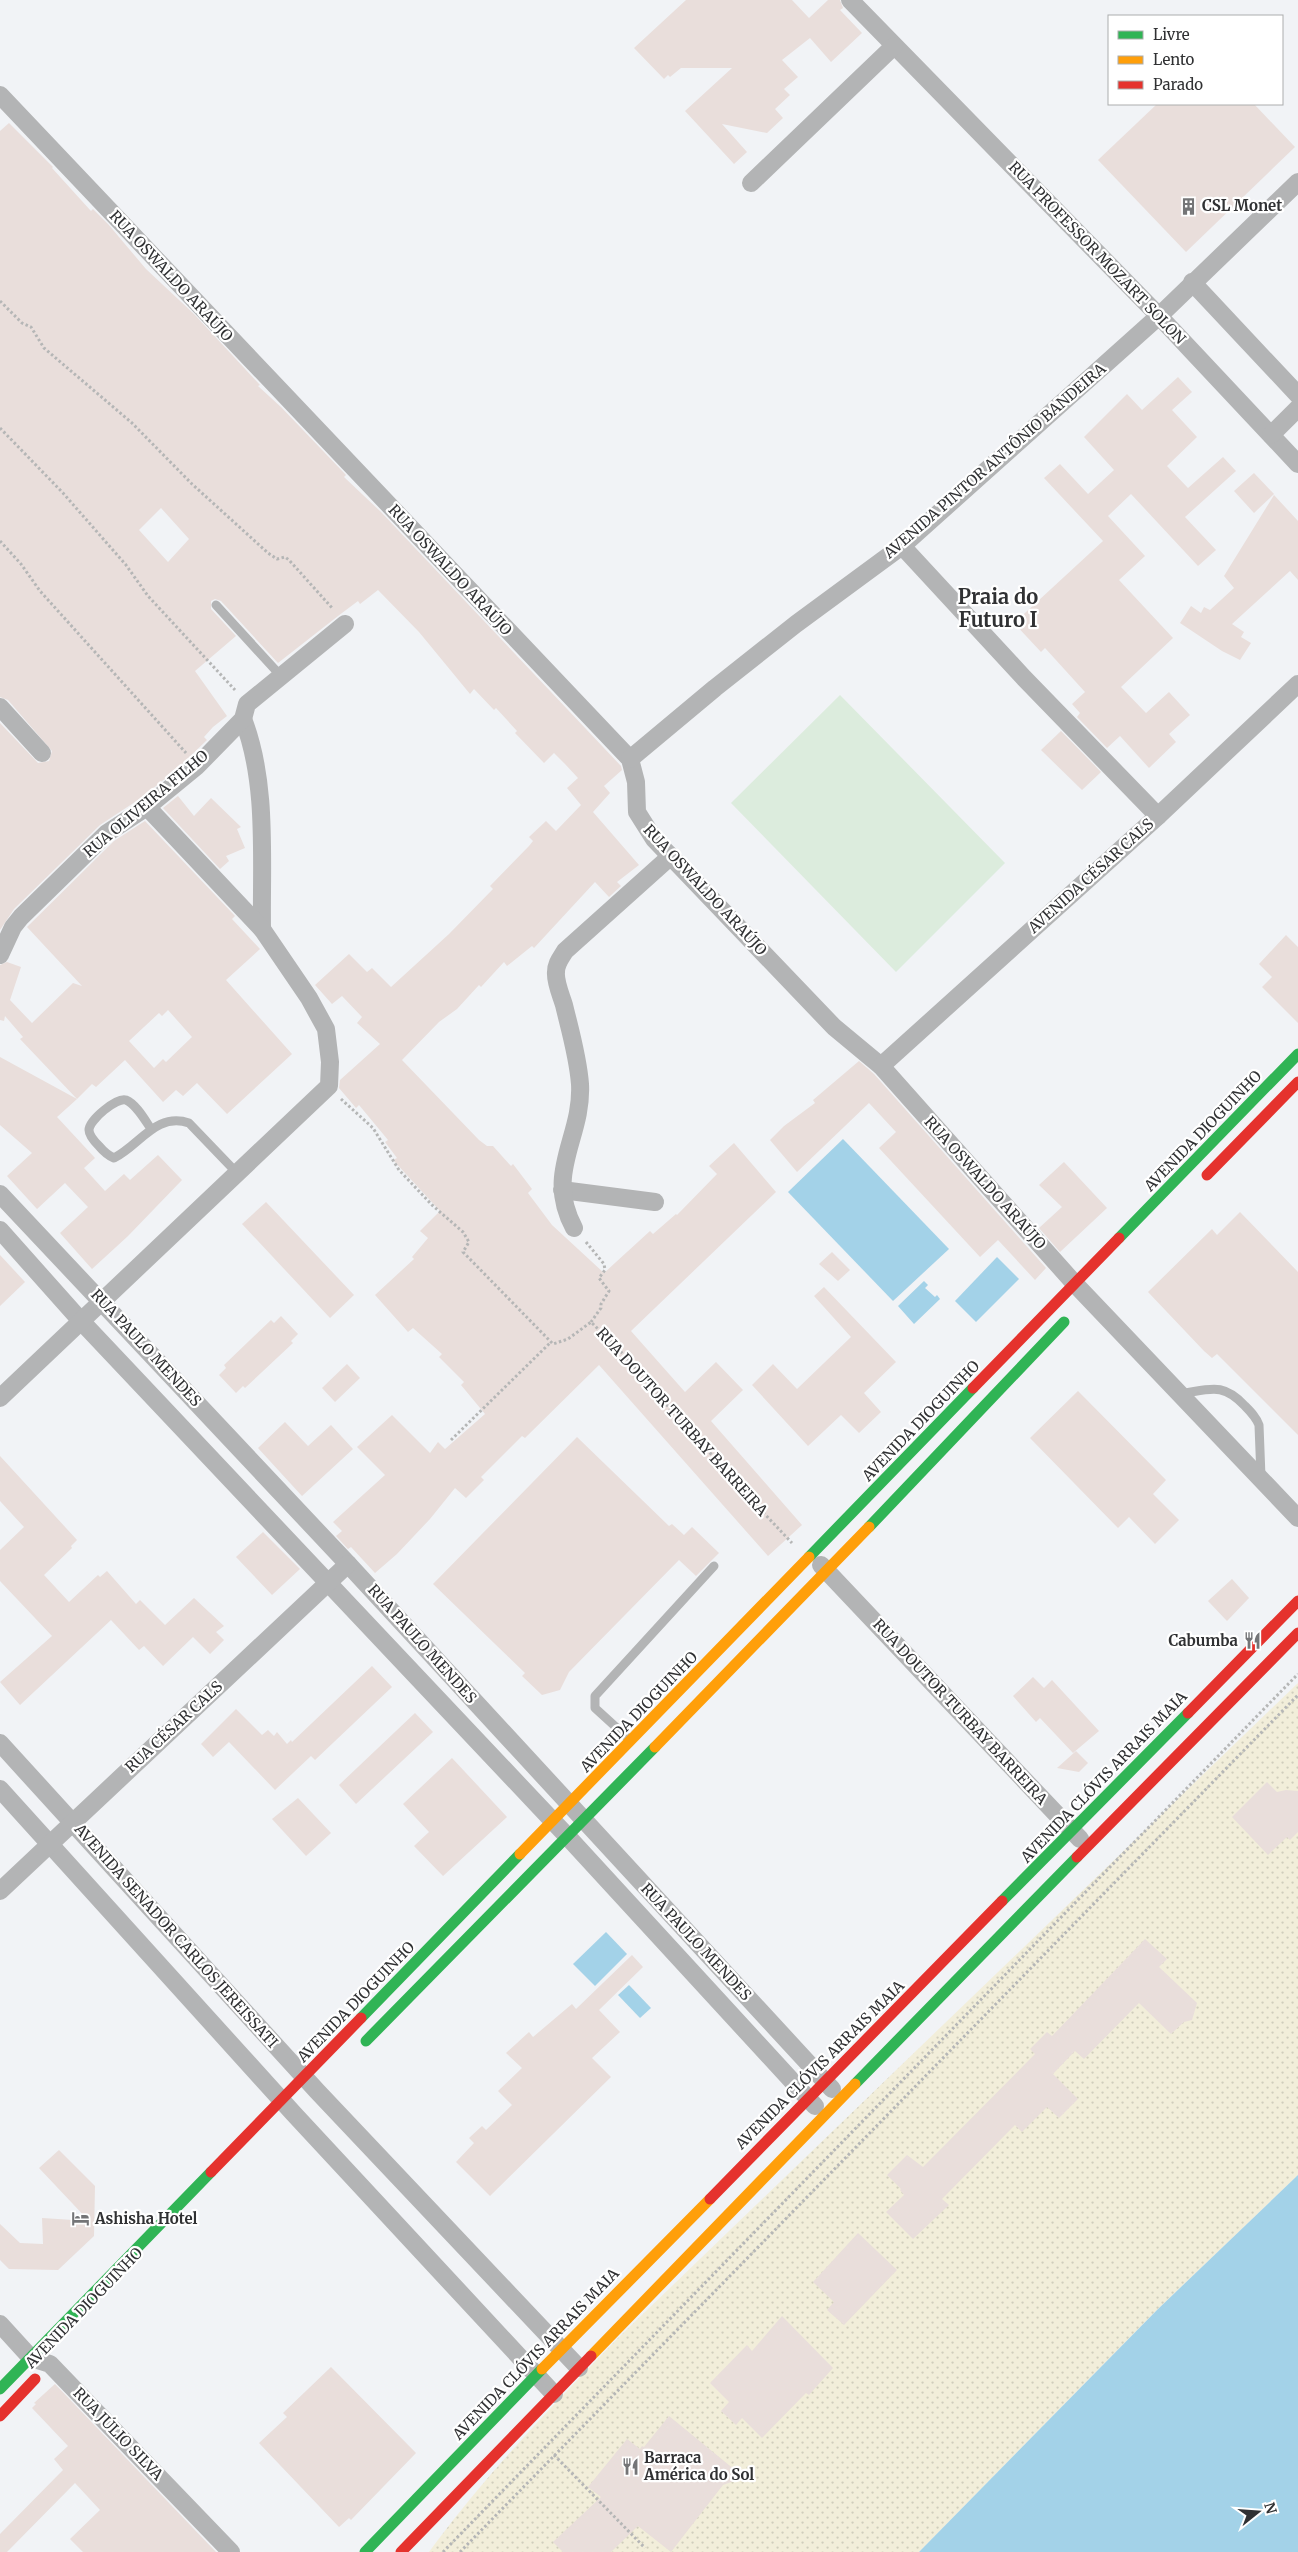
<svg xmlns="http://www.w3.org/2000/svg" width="1298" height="2552" font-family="Merriweather,serif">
  <defs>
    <pattern id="sand-dots" width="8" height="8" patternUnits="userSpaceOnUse" patternTransform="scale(1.25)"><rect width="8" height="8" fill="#f2eeda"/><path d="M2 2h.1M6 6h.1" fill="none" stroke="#d0cdbc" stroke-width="1.8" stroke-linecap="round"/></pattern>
  </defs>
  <rect width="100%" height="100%" fill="#f1f3f6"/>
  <path fill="url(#sand-dots)" d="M1298,1683V2175L1157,2310L919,2552H429C485,2475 552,2406 618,2338Z"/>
  <polygon fill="#dcecdd" points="840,695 1005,863 896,972 731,803"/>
  <g fill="#a3d2e8">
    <polygon points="843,1139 949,1249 893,1301 788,1192"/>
    <polygon points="997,1257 1019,1279 976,1322 955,1301"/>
    <polygon points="924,1281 928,1285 925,1288 935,1297 937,1295 940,1299 914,1324 898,1306"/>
    <polygon points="606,1932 627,1954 595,1986 573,1964"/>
    <polygon points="629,1985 651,2008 640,2018 618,1995"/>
    <polygon points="1298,2175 1298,2552 919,2552 1157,2310"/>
  </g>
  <g fill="#e9dedb" fill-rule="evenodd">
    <polygon points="686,0 792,0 809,18 828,0 840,0 843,8 840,10 862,33 831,62 810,38 782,60 798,77 784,89 790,95 775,109 783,118 767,133 722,124 747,152 734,164 685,111 732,68 681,68 670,77 668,75 664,79 634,48"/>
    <polygon points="1157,104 1254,104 1295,147 1186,252 1098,160"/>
    <path d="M9,123L53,167L52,168L91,211L93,209L108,224L146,269L194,314L260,385L258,386L281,407L346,475L344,477L381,512L621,766L622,770L604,786L610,793L593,812L639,865L617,882L621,886L609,897L595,882L534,948L532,946L507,966L504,962L481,987L479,985L457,1009L439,1022L402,1060L479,1140L487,1146H493L511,1166L513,1164L532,1189L528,1193L552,1225L604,1273L650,1231L653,1234L676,1214L677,1215L717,1174L709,1166L734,1143L776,1192L631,1331L685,1392L716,1362L743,1390L711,1421L802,1525L768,1556L599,1365L525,1438L522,1436L481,1477L484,1480L466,1498L455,1488L430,1519L397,1554L375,1573L351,1547L348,1549L336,1536L342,1531L333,1522L385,1475L357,1447L392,1415L430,1453L438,1442L445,1449L485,1414L461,1385L464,1382L439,1357L442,1354L413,1328L408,1332L375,1295L414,1259L412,1257L428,1238L420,1231L440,1211L393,1160L397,1158L385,1142L388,1140L359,1105L356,1108L339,1088L340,1080L380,1044L357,1023L362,1017L342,996L332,1004L315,985L349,954L367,972L372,968L391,987L449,934L493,889L490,886L529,846L533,841L529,837L546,821L556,831L581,805L567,788L578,778L565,764L554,753L544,763L515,733L517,731L496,708L494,710L474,689L470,694L419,632L378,590L360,604L358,601L338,616L278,663L221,601L215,599L211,601V609L236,636L195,671L227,716L213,727L204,737L207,740L176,770L141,798L100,825L14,909L0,930V723L38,763L49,761L52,751L8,700L0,697V131ZM161,508L189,539L168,562L139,530Z"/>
    <polygon points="1178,377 1192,392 1172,410 1197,437 1167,466 1188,488 1223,457 1236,471 1185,517 1216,550 1198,566 1131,494 1108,516 1145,556 1119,580 1173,638 1121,687 1146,713 1169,692 1190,715 1169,734 1176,742 1149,768 1120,736 1107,748 1077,717 1080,713 1072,704 1085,692 1045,648 1041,652 1014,623 1103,541 1044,478 1060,464 1088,494 1114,470 1084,437 1127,394 1142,410"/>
    <polygon points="1254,473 1274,494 1254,513 1234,491"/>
    <polygon points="1274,495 1298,521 1298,580 1290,571 1232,624 1244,632 1241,637 1251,643 1240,660 1222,651 1180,623 1191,606 1201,613 1204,607 1210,610 1234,588 1224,576"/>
    <polygon points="1061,731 1101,772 1082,790 1041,750"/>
    <polygon points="178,796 194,816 211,798 241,827 237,829 245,848 226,856 229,861 220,869 163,808"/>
    <path d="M145,821L235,916L232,919L260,949L226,980L292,1054L227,1114L197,1083L183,1096L176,1090L163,1102L125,1060L96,1087L92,1084L77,1099L20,1039L23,1037L5,1016L4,1021L0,1020V965L7,962L21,967L10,1000L32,1023L73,983L82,986L27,927L114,841ZM168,1010L192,1037L166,1062L163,1059L154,1068L129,1041L159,1013L162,1016Z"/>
    <polygon points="1286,935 1298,947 1298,1023 1262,987 1272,977 1259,964"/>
    <polygon points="0,1057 77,1099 57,1117 95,1158 84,1168 105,1191 124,1174 130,1180 158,1155 182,1180 128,1236 92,1269 60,1233 88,1207 65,1183 37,1209 7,1176 32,1153 0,1125"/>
    <polygon points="859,1061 874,1074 1046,1268 1035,1280 998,1240 980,1257 879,1148 896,1132 869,1103 797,1172 770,1140 784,1126 815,1103 813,1100"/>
    <polygon points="1064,1162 1107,1208 1060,1252 1039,1228 1062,1207 1039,1185"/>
    <polygon points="266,1202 354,1295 330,1318 242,1224"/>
    <polygon points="1240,1212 1298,1272 1298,1435 1217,1354 1212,1358 1204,1351 1148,1292 1212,1229 1217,1235"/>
    <polygon points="832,1252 850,1270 838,1281 819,1264"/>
    <polygon points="0,1255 25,1282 0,1306"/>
    <polygon points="824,1287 896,1362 864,1393 881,1412 859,1433 841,1415 808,1446 752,1385 773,1364 797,1389 851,1337 814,1296"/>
    <polygon points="281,1316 298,1334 291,1341 293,1343 245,1388 243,1386 236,1393 219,1375 226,1368 224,1365 271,1320 274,1323"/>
    <polygon points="347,1364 360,1378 335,1402 322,1388"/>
    <polygon points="1078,1391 1166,1480 1153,1494 1179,1520 1155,1544 1129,1517 1118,1528 1030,1438"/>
    <polygon points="285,1422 308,1446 331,1425 353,1449 302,1496 258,1448"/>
    <polygon points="577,1437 669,1526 672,1524 684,1535 692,1527 719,1553 696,1576 679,1560 569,1672 560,1690 542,1695 522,1676 525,1673 433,1584"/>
    <polygon points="0,1456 77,1540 71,1546 72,1548 44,1575 69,1602 98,1575 100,1577 107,1571 136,1604 140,1600 165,1625 194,1598 224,1626 216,1632 224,1640 210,1654 193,1637 163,1666 144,1646 139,1650 111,1620 20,1705 0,1682 52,1636 0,1581 0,1550 24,1527 0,1501"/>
    <polygon points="263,1532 300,1569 272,1595 236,1557"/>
    <polygon points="1232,1579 1249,1598 1227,1621 1208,1601"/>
    <polygon points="372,1666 392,1687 315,1760 311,1756 275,1790 229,1742 213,1757 201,1744 236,1709 262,1735 268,1730 274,1736 277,1732 287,1744 291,1740 292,1742"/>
    <polygon points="1033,1677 1044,1688 1052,1680 1099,1731 1073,1753 1040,1718 1036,1722 1013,1696"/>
    <polygon points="415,1713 433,1732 356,1804 339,1785"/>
    <polygon points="1076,1751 1088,1763 1079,1772 1057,1768"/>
    <polygon points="452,1758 507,1817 443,1876 414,1846 429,1832 403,1804"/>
    <polygon points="1267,1782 1277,1792 1286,1790 1298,1791 1298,1832 1290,1840 1287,1837 1268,1855 1232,1817"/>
    <polygon points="298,1798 331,1833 306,1856 272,1819"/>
    <polygon points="1145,1939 1167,1959 1159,1967 1197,2003 1192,2020 1184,2022 1171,2034 1139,2003 1084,2059 1075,2051 1053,2074 1078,2099 1059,2118 1047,2107 1022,2132 1015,2125 942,2199 949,2205 913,2239 886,2212 904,2195 900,2190 901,2189 887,2175 907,2155 923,2167 1035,2054 1030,2049 1047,2032 1052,2036"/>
    <polygon points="632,1955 643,1967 599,2010 620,2032 592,2058 611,2077 490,2196 456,2162 474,2143 469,2138 482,2126 486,2130 512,2105 498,2091 522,2068 506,2053 529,2032 533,2037 572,2004 576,2009"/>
    <polygon points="59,2150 95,2186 94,2236 58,2270 9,2269 0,2260 0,2224 20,2243 43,2244 42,2218 89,2221 39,2168"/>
    <polygon points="858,2233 897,2270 844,2325 827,2310 834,2302 813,2282"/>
    <polygon points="782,2316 833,2368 809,2395 806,2393 762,2438 742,2418 736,2425 721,2411 729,2402 710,2383 747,2345 752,2351"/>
    <polygon points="331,2367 416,2453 351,2520 349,2518 339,2527 259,2443 287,2417 283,2413"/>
    <polygon points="55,2384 216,2552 83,2552 70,2539 100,2510 75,2483 7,2552 0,2552 0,2534 63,2470 54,2459 68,2446 32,2408 36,2404 34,2403"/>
    <polygon points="669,2416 735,2470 734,2481 723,2485 671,2552 638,2526 611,2552 563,2552 553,2542 601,2497 588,2487 627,2439 640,2449 642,2446 644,2447"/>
  </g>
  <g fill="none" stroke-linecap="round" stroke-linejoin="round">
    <g stroke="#b5b6b6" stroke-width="3" stroke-dasharray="2.5 2.5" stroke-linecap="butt">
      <polyline points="0,301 22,323 31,327 44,348 132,423 192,484 268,553 277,559 285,557 289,560 333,609"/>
      <polyline points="0,428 63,493 126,565 148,596 235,690"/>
      <polyline points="0,541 21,564 40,591 186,753"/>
      <polyline points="341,1099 373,1128 399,1170 432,1205 463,1232 469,1242 463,1252 553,1344 568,1339 591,1322 623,1354 696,1439 717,1460 743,1491 792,1543"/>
      <polyline points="586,1242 604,1264 605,1270 599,1278 609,1291 601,1304 601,1308 591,1322"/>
      <polyline points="451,1440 551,1342"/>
      <polyline points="554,2455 645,2548"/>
      <polyline points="443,2552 1298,1674"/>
      <polyline points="460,2552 1298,1695"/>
    </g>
    <g stroke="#b3b4b5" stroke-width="9">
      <polyline points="216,605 280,675"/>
      <path d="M151,1129C145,1120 136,1104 126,1100C117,1097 89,1120 89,1130C89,1136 95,1142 99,1146C104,1152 107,1155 114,1158C140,1145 156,1112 189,1123L237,1173"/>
      <path d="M1179,1394C1209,1390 1222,1381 1245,1406C1251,1412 1256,1417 1259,1425L1261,1477"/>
      <polyline points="629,1739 595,1708 595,1696 714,1566"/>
    </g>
    <g stroke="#b3b4b5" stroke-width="18">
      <polyline points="850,0 1159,316 1298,464"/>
      <polyline points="0,95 630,759 636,782 637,812 654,839 834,1027 881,1066 1075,1284 1298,1518"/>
      <polyline points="751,183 894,46"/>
      <polyline points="1192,282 1298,395"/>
      <polyline points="1271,435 1298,408"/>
      <polyline points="902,546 1024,678 1158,816"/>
      <polyline points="0,707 42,753"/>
      <path d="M243,719C268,783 261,860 262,929"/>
      <polyline points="630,759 715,688 796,624 902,546 1159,316 1298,182"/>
      <polyline points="0,955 13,927 21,917 107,833 147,807 197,766 243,719 247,704 345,624"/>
      <polyline points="881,1066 1158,816 1298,684"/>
      <polyline points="562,1190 655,1202"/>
      <polyline points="0,1194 348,1564 832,2089"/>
      <path d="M574,1228C544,1172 583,1138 580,1084C578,1057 570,1030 564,1005C561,995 555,982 556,972C556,963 561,958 565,951L671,856"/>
      <polyline points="0,1230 81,1321 567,1836 815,2106"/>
      <polyline points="0,1398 329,1086 330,1062 326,1029 309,998 262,929 147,807"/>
      <polyline points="821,1565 1080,1839"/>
      <polyline points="0,1743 317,2091 579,2368"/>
      <polyline points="0,1789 294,2114 554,2394"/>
      <polyline points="0,1891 348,1564"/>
      <polyline points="0,2324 31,2358 50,2364 231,2552"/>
    </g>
    <g stroke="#30b455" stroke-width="11">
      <polyline points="1119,1238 1298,1054"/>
      <polyline points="869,1527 1064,1322"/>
      <polyline points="809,1557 973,1388"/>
      <polyline points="1002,1901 1188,1713"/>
      <polyline points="361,2018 520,1854"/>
      <polyline points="366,2041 655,1747"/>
      <polyline points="855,2084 1077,1857"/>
      <polyline points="0,2389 211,2172"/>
      <polyline points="365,2552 542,2369"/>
    </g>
    <g stroke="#ff9f0a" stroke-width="11">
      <polyline points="655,1747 869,1527"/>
      <polyline points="520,1854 809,1557"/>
      <polyline points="591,2356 855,2084"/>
      <polyline points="542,2369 710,2199"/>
    </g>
    <g stroke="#e5322d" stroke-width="11">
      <polyline points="1207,1175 1298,1082"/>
      <polyline points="973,1388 1119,1238"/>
      <polyline points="1188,1713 1298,1601"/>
      <polyline points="1077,1857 1298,1633"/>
      <polyline points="211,2172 361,2018"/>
      <polyline points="710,2199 1002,1901"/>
      <polyline points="0,2416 35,2379"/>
      <polyline points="401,2552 591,2356"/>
    </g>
  </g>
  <defs>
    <symbol id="building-bare" viewBox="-9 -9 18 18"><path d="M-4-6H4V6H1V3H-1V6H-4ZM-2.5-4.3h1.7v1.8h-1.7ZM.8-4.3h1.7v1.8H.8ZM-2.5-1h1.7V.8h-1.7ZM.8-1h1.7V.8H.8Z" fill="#747577" stroke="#fff" stroke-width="2.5" paint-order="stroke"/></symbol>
    <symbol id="restaurant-bare" viewBox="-9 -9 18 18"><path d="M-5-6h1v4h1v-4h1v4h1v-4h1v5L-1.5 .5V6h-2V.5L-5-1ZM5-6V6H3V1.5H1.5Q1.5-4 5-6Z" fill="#747577" stroke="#fff" stroke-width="2.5" paint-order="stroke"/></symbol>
    <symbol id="hotel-bare" viewBox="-9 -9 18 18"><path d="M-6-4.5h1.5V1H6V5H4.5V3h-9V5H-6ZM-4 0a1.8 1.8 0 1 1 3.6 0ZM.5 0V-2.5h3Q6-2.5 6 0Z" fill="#747577" stroke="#fff" stroke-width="2.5" paint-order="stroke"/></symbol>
  </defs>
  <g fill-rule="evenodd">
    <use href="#building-bare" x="1176" y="194" width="25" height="25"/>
    <use href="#restaurant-bare" x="1240" y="1628" width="25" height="25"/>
    <use href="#hotel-bare" x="68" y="2206" width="25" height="25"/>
    <use href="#restaurant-bare" x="618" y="2454" width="25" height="25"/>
  </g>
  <g text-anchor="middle" stroke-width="4.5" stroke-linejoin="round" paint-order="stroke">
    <g font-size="15" font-weight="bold" fill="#303133" stroke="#fff" text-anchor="start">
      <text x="1202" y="211">CSL Monet</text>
      <text x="1238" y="1646" text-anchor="end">Cabumba</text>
      <text x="95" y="2224">Ashisha Hotel</text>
      <text x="644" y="2463">Barraca<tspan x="644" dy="17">América do Sol</tspan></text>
    </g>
    <g font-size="15" fill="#303133" stroke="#fff">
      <text transform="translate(1097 253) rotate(46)" y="5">RUA PROFESSOR MOZART SOLON</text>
      <text transform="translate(171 276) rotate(47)" y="5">RUA OSWALDO ARAÚJO</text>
      <text transform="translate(995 461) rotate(-41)" y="5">AVENIDA PINTOR ANTÔNIO BANDEIRA</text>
      <text transform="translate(450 570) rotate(47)" y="5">RUA OSWALDO ARAÚJO</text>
      <text transform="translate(146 804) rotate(-40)" y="5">RUA OLIVEIRA FILHO</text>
      <text transform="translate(1091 876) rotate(-42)" y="5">AVENIDA CÉSAR CALS</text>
      <text transform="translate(705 890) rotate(47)" y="5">RUA OSWALDO ARAÚJO</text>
      <text transform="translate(1203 1131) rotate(-46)" y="5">AVENIDA DIOGUINHO</text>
      <text transform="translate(985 1183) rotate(48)" y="5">RUA OSWALDO ARAÚJO</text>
      <text transform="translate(146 1348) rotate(47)" y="5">RUA PAULO MENDES</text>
      <text transform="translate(921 1421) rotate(-46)" y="5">AVENIDA DIOGUINHO</text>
      <text transform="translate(682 1422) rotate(48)" y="5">RUA DOUTOR TURBAY BARREIRA</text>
      <text transform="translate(422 1644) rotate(48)" y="5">RUA PAULO MENDES</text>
      <text transform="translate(639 1712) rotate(-46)" y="5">AVENIDA DIOGUINHO</text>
      <text transform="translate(960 1712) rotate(47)" y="5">RUA DOUTOR TURBAY BARREIRA</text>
      <text transform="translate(174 1727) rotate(-43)" y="5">RUA CÉSAR CALS</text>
      <text transform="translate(1104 1777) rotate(-46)" y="5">AVENIDA CLÓVIS ARRAIS MAIA</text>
      <text transform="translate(176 1936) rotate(48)" y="5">AVENIDA SENADOR CARLOS JEREISSATI</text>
      <text transform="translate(696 1942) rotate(47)" y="5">RUA PAULO MENDES</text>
      <text transform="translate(356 2002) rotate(-46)" y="5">AVENIDA DIOGUINHO</text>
      <text transform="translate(820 2065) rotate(-45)" y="5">AVENIDA CLÓVIS ARRAIS MAIA</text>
      <text transform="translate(84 2308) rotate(-46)" y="5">AVENIDA DIOGUINHO</text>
      <text transform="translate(536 2354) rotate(-46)" y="5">AVENIDA CLÓVIS ARRAIS MAIA</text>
      <text transform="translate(118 2434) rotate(46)" y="5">RUA JÚLIO SILVA</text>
    </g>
    <g font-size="20" font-weight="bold" fill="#303133" stroke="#fff">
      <text x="998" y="604">Praia do<tspan x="998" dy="23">Futuro I</tspan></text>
    </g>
  </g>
  <rect x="1108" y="15" width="175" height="90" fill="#ffffff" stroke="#acadad"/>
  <rect x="1118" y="31" width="25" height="8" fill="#30b455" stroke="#acadad"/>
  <text x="1153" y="40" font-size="15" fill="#303133">Livre</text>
  <rect x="1118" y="56" width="25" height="8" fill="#ff9f0a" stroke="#acadad"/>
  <text x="1153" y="65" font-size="15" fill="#303133">Lento</text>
  <rect x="1118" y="81" width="25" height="8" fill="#e5322d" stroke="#acadad"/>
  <text x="1153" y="90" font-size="15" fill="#303133">Parado</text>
  <g transform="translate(1258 2512) rotate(73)" stroke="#ffffff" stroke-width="4" paint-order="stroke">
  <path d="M0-4L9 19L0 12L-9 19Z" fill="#303133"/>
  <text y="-8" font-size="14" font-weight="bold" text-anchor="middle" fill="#303133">N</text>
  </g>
</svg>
